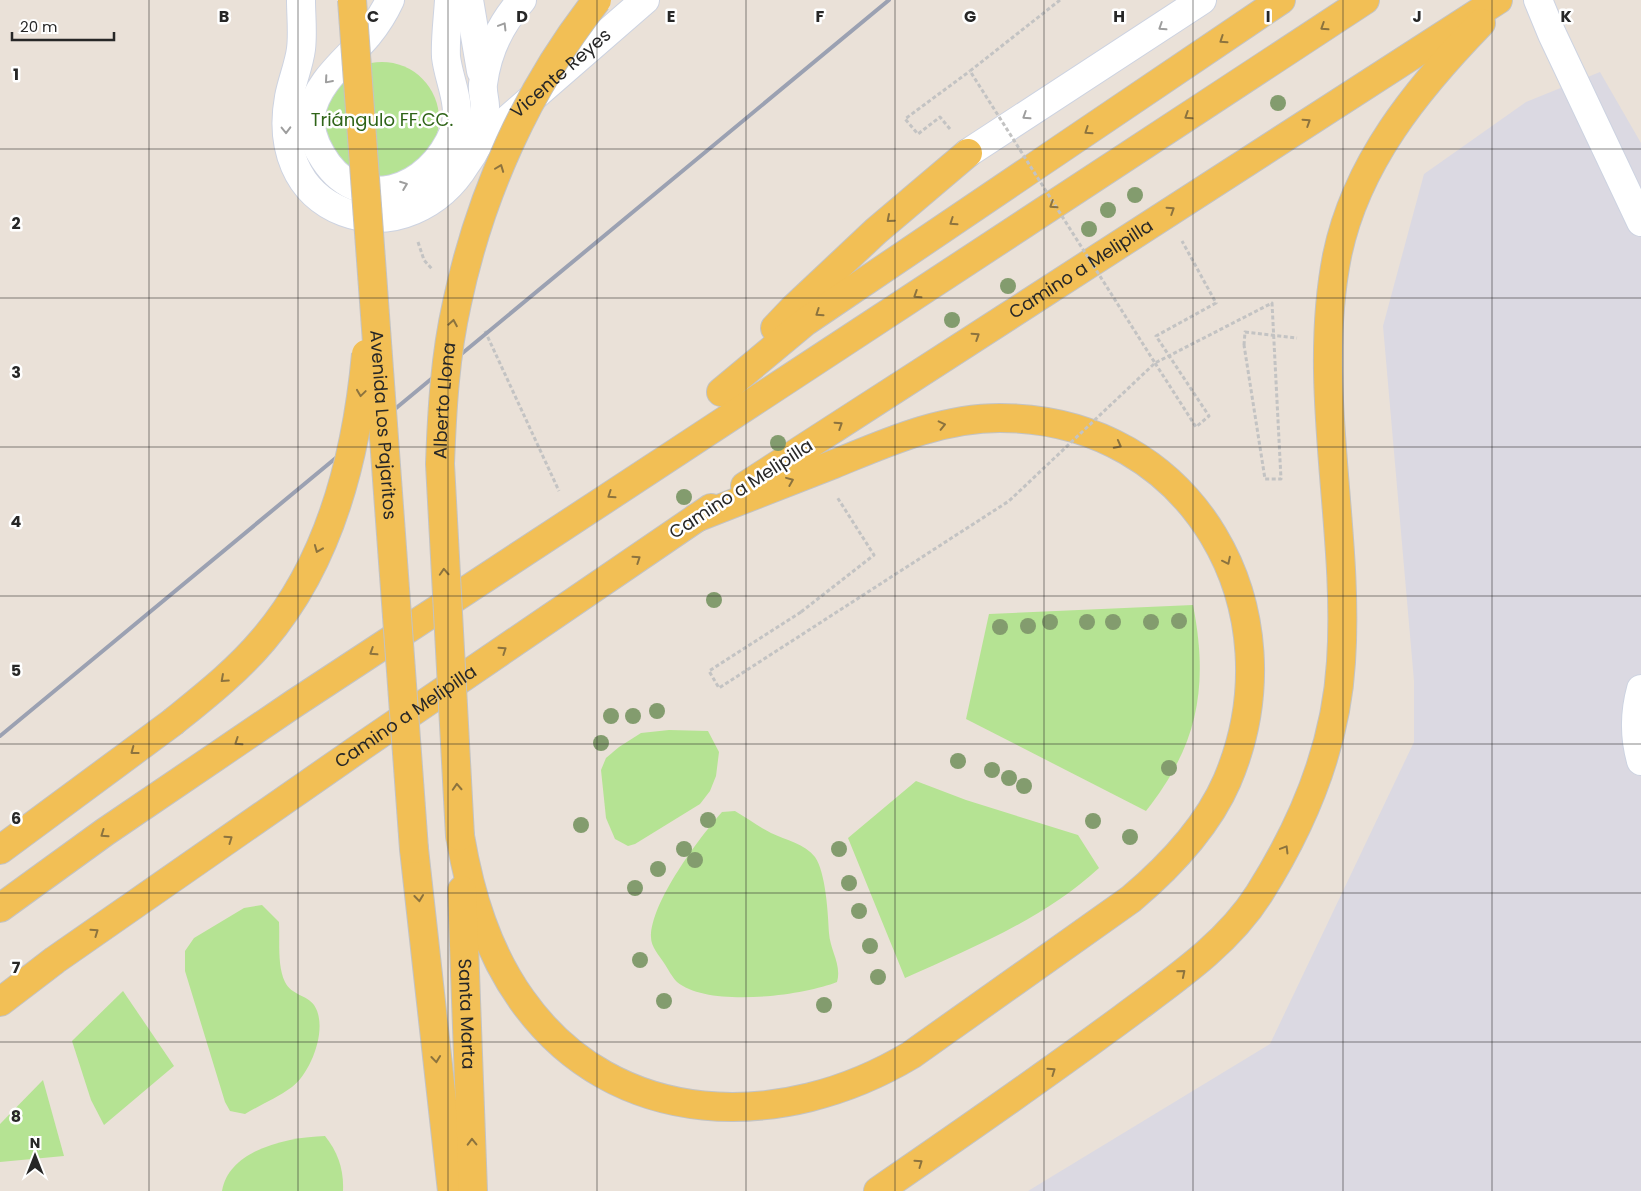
<svg xmlns="http://www.w3.org/2000/svg" width="1641" height="1191" font-family="Poppins,sans-serif">
  <rect width="100%" height="100%" fill="#eae1d8"/>
  <polygon fill="#dbd9e2" points="1600,72 1641,143 1641,1191 1028,1191 1270,1044 1414,742 1414,681 1383,326 1424,174 1526,102"/>
  <g fill="#b5e393">
    <circle cx="382" cy="119" r="57"/>
    <path d="M1193,605C1209,687 1198,745 1146,811L966,719L989,614Z"/>
    <polygon points="669,730 708,731 719,752 716,776 710,791 700,804 635,844 628,846 615,839 606,818 601,770 606,758 619,747 641,733"/>
    <path d="M916,781L966,800L1078,835L1099,868C1045,918 972,948 905,978L848,838Z"/>
    <path d="M735,811C747,818 759,827 771,833C786,840 805,844 815,857C826,873 828,914 829,933C830,950 842,965 837,982C802,996 708,1008 677,982C672,977 668,969 664,963C659,955 651,947 651,937C651,902 699,838 722,812Z"/>
    <path d="M262,905L279,922C280,941 277,965 285,982C291,995 307,995 314,1005C329,1027 311,1073 292,1087C277,1098 260,1105 245,1114L230,1111L225,1102L185,971V951L194,938L244,908Z"/>
    <polygon points="123,991 174,1066 104,1125 91,1100 72,1041"/>
    <polygon points="43,1080 64,1156 0,1162 0,1124"/>
    <path d="M325,1136C338,1152 344,1170 343,1191H222C229,1149 289,1137 325,1136Z"/>
  </g>
  <g fill="none" stroke-linecap="round" stroke-linejoin="round">
    <defs>
      <g id="minor">
        <path d="M301,0C301,16 303,33 301,49C299,65 292,81 289,97C280,145 295,193 344,212C392,230 441,205 466,164C470,158 476,151 477,144C481,133 483,119 485,107C485,100 482,92 483,84C487,53 501,23 522,0"/>
        <path d="M390,0C384,13 377,24 368,35C348,59 316,82 311,114C309,127 314,143 321,154C357,218 431,191 454,131C463,106 449,82 446,57C445,39 448,18 449,0"/>
        <polyline points="469,0 481,71"/>
        <polyline points="1538,0 1552,34 1641,222"/>
        <path id="s1" d="M477,146L645,0"/>
        <polyline points="968,153 1202,0"/>
        <path d="M1641,689C1634,714 1634,736 1641,761"/>
      </g>
      <g id="major">
        <polyline points="775,328 793,309 876,231 968,153"/>
        <polyline points="721,392 805,322 1281,0"/>
        <path id="s2" d="M745,486L1498,0"/>
        <path d="M460,836C470,894 487,951 522,1000C615,1131 783,1132 911,1055L1131,899C1169,867 1207,827 1227,781C1300,610 1193,418 1000,418C941,418 888,442 834,464C788,482 742,500 696,518"/>
        <polyline points="414,849 452,1191"/>
        <polyline points="0,850 173,722"/>
        <path id="s3" d="M462,890L473,1191"/>
        <polyline points="0,908 105,832 295,703 1365,0"/>
        <path id="s4" d="M0,1002L55,960L361,747L711,508"/>
        <path d="M878,1191C961,1134 1043,1077 1123,1018C1171,982 1226,946 1259,894C1304,823 1336,747 1341,662C1350,529 1311,388 1337,256C1356,163 1417,89 1481,23"/>
      </g>
    </defs>
    <use href="#minor" stroke="#cdd3e1" stroke-width="30"/>
    <use href="#major" stroke="#c3c3c3" stroke-width="30"/>
    <g stroke="#c3c3c3" stroke-width="3" stroke-dasharray="4 2.5" stroke-linecap="butt">
      <polyline points="950,129 940,117 918,134 905,119 970,71"/>
      <polyline points="418,242 424,260 432,269"/>
      <polyline points="485,331 559,491"/>
      <polyline points="1244,345 1245,332 1297,338"/>
      <polyline points="1155,363 1196,427 1209,416 1156,336 1216,303 1182,241"/>
      <polyline points="801,612 874,555 837,497"/>
    </g>
    <use href="#minor" stroke="#fff" stroke-width="28"/>
    <use href="#major" stroke="#f2bf55" stroke-width="28"/>
    <polyline stroke="#9ba1b2" stroke-width="4" points="0,736 889,0"/>
    <defs>
      <g id="major-bridge">
        <path id="s5" d="M352,0L414,849"/>
        <path d="M173,722C205,696 237,671 263,640C330,562 357,453 366,354"/>
        <path id="s6" d="M460,836L440,464C442,410 445,356 457,303C480,194 528,87 597,0"/>
      </g>
    </defs>
    <use href="#major-bridge" stroke="#c3c3c3" stroke-width="30" stroke-linecap="butt"/>
    <g stroke="#c3c3c3" stroke-width="3" stroke-dasharray="4 2.5" stroke-linecap="butt">
      <polyline points="1060,0 970,71 1155,363"/>
      <polyline points="801,612 709,671 719,688 1009,501 1155,363 1272,303 1281,479 1265,479 1244,345"/>
    </g>
    <use href="#major-bridge" stroke="#f2bf55" stroke-width="28"/>
  </g>
  <g fill="#839c6e">
    <circle cx="1278" cy="103" r="8"/>
    <circle cx="1135" cy="195" r="8"/>
    <circle cx="1108" cy="210" r="8"/>
    <circle cx="1089" cy="229" r="8"/>
    <circle cx="1008" cy="286" r="8"/>
    <circle cx="952" cy="320" r="8"/>
    <circle cx="778" cy="443" r="8"/>
    <circle cx="684" cy="497" r="8"/>
    <circle cx="714" cy="600" r="8"/>
    <circle cx="1179" cy="621" r="8"/>
    <circle cx="1050" cy="622" r="8"/>
    <circle cx="1087" cy="622" r="8"/>
    <circle cx="1113" cy="622" r="8"/>
    <circle cx="1151" cy="622" r="8"/>
    <circle cx="1028" cy="626" r="8"/>
    <circle cx="1000" cy="627" r="8"/>
    <circle cx="657" cy="711" r="8"/>
    <circle cx="611" cy="716" r="8"/>
    <circle cx="633" cy="716" r="8"/>
    <circle cx="601" cy="743" r="8"/>
    <circle cx="958" cy="761" r="8"/>
    <circle cx="1169" cy="768" r="8"/>
    <circle cx="992" cy="770" r="8"/>
    <circle cx="1009" cy="778" r="8"/>
    <circle cx="1024" cy="786" r="8"/>
    <circle cx="708" cy="820" r="8"/>
    <circle cx="1093" cy="821" r="8"/>
    <circle cx="581" cy="825" r="8"/>
    <circle cx="1130" cy="837" r="8"/>
    <circle cx="684" cy="849" r="8"/>
    <circle cx="839" cy="849" r="8"/>
    <circle cx="695" cy="860" r="8"/>
    <circle cx="658" cy="869" r="8"/>
    <circle cx="849" cy="883" r="8"/>
    <circle cx="635" cy="888" r="8"/>
    <circle cx="859" cy="911" r="8"/>
    <circle cx="870" cy="946" r="8"/>
    <circle cx="640" cy="960" r="8"/>
    <circle cx="878" cy="977" r="8"/>
    <circle cx="664" cy="1001" r="8"/>
    <circle cx="824" cy="1005" r="8"/>
  </g>
  <defs><path id="oneway-chevron" d="M-2-3.5L2.5 0L-2 3.5" fill="none" stroke-width="1.6" stroke-linecap="round" stroke-linejoin="round" transform="scale(1.25)"/></defs>
  <g stroke="#9e9e9e">
    <use href="#oneway-chevron" transform="translate(503 26) rotate(-59)"/>
    <use href="#oneway-chevron" transform="translate(1162 27) rotate(147)"/>
    <use href="#oneway-chevron" transform="translate(328 80) rotate(131)"/>
    <use href="#oneway-chevron" transform="translate(1026 116) rotate(147)"/>
    <use href="#oneway-chevron" transform="translate(286 130) rotate(89)"/>
    <use href="#oneway-chevron" transform="translate(404 185) rotate(-21)"/>
  </g>
  <g stroke="#8c733e">
    <use href="#oneway-chevron" transform="translate(1324 27) rotate(147)"/>
    <use href="#oneway-chevron" transform="translate(1223 40) rotate(146)"/>
    <use href="#oneway-chevron" transform="translate(1188 116) rotate(147)"/>
    <use href="#oneway-chevron" transform="translate(1307 122) rotate(-33)"/>
    <use href="#oneway-chevron" transform="translate(1088 131) rotate(146)"/>
    <use href="#oneway-chevron" transform="translate(500 168) rotate(-69)"/>
    <use href="#oneway-chevron" transform="translate(1053 205) rotate(147)"/>
    <use href="#oneway-chevron" transform="translate(1171 210) rotate(-33)"/>
    <use href="#oneway-chevron" transform="translate(890 219) rotate(139)"/>
    <use href="#oneway-chevron" transform="translate(953 222) rotate(146)"/>
    <use href="#oneway-chevron" transform="translate(917 295) rotate(147)"/>
    <use href="#oneway-chevron" transform="translate(819 313) rotate(146)"/>
    <use href="#oneway-chevron" transform="translate(453 323) rotate(-80)"/>
    <use href="#oneway-chevron" transform="translate(976 336) rotate(-33)"/>
    <use href="#oneway-chevron" transform="translate(361 393) rotate(98)"/>
    <use href="#oneway-chevron" transform="translate(839 425) rotate(-33)"/>
    <use href="#oneway-chevron" transform="translate(942 425) rotate(-13)"/>
    <use href="#oneway-chevron" transform="translate(1118 445) rotate(28)"/>
    <use href="#oneway-chevron" transform="translate(790 481) rotate(-22)"/>
    <use href="#oneway-chevron" transform="translate(611 495) rotate(146)"/>
    <use href="#oneway-chevron" transform="translate(318 549) rotate(112)"/>
    <use href="#oneway-chevron" transform="translate(637 559) rotate(-34)"/>
    <use href="#oneway-chevron" transform="translate(1227 561) rotate(64)"/>
    <use href="#oneway-chevron" transform="translate(444 572) rotate(-93)"/>
    <use href="#oneway-chevron" transform="translate(503 650) rotate(-34)"/>
    <use href="#oneway-chevron" transform="translate(373 652) rotate(147)"/>
    <use href="#oneway-chevron" transform="translate(224 679) rotate(138)"/>
    <use href="#oneway-chevron" transform="translate(238 742) rotate(146)"/>
    <use href="#oneway-chevron" transform="translate(134 751) rotate(143)"/>
    <use href="#oneway-chevron" transform="translate(457 787) rotate(-93)"/>
    <use href="#oneway-chevron" transform="translate(104 834) rotate(145)"/>
    <use href="#oneway-chevron" transform="translate(229 839) rotate(-35)"/>
    <use href="#oneway-chevron" transform="translate(1285 849) rotate(-59)"/>
    <use href="#oneway-chevron" transform="translate(419 898) rotate(84)"/>
    <use href="#oneway-chevron" transform="translate(95 932) rotate(-35)"/>
    <use href="#oneway-chevron" transform="translate(1182 973) rotate(-40)"/>
    <use href="#oneway-chevron" transform="translate(436 1059) rotate(84)"/>
    <use href="#oneway-chevron" transform="translate(1052 1071) rotate(-35)"/>
    <use href="#oneway-chevron" transform="translate(472 1142) rotate(-91)"/>
    <use href="#oneway-chevron" transform="translate(919 1163) rotate(-35)"/>
  </g>
  <path fill="none" stroke="#272727" stroke-width="1" stroke-opacity="0.55" d="M149,0V1191M298,0V1191M448,0V1191M597,0V1191M746,0V1191M895,0V1191M1044,0V1191M1193,0V1191M1343,0V1191M1492,0V1191M0,149H1641M0,298H1641M0,447H1641M0,596H1641M0,744H1641M0,893H1641M0,1042H1641"/>
  <g text-anchor="middle" stroke-width="5" stroke-linejoin="round" paint-order="stroke">
    <g font-size="18" fill="#272727" stroke="#fff">
      <text dy="6" stroke="none"><textPath href="#s1" startOffset="111">Vicente Reyes</textPath></text>
      <text dy="6" stroke="none"><textPath href="#s2" startOffset="400">Camino a Melipilla</textPath></text>
      <text dy="6" stroke="none"><textPath href="#s6" startOffset="436">Alberto Llona</textPath></text>
      <text dy="6" stroke="none"><textPath href="#s5" startOffset="426">Avenida Los Pajaritos</textPath></text>
      <text transform="translate(741 489) rotate(-33)" y="6">Camino a Melipilla</text>
      <text dy="6" stroke="none"><textPath href="#s4" startOffset="496">Camino a Melipilla</textPath></text>
      <text dy="6" stroke="none"><textPath href="#s3" startOffset="124">Santa Marta</textPath></text>
    </g>
    <g font-size="18" fill="#2f6418" stroke="#fff">
      <text x="382" y="126">Triángulo FF.CC.</text>
    </g>
  </g>
  <g font-size="16" text-anchor="middle" font-weight="bold" fill="#272727" stroke="#fff" stroke-width="5" stroke-linejoin="round" paint-order="stroke">
    <text x="224" y="22">B</text>
    <text x="373" y="22">C</text>
    <text x="522" y="22">D</text>
    <text x="671" y="22">E</text>
    <text x="820" y="22">F</text>
    <text x="970" y="22">G</text>
    <text x="1119" y="22">H</text>
    <text x="1268" y="22">I</text>
    <text x="1417" y="22">J</text>
    <text x="1566" y="22">K</text>
    <text x="16" y="80">1</text>
    <text x="16" y="229">2</text>
    <text x="16" y="378">3</text>
    <text x="16" y="527">4</text>
    <text x="16" y="676">5</text>
    <text x="16" y="824">6</text>
    <text x="16" y="973">7</text>
    <text x="16" y="1122">8</text>
  </g>
  <g transform="translate(35 1156)" stroke="#ffffff" stroke-width="4" paint-order="stroke">
  <path d="M0-4L9 19L0 12L-9 19Z" fill="#272727"/>
  <text y="-8" font-size="14" font-weight="bold" text-anchor="middle" fill="#272727">N</text>
  </g>
  <path d="M12 32v8h102v-8" fill="none" stroke="#272727" stroke-width="2.5"/>
  <text x="20" y="32" font-size="15" fill="#272727" stroke="#ffffff" stroke-width="4" paint-order="stroke">20 m</text>
</svg>
